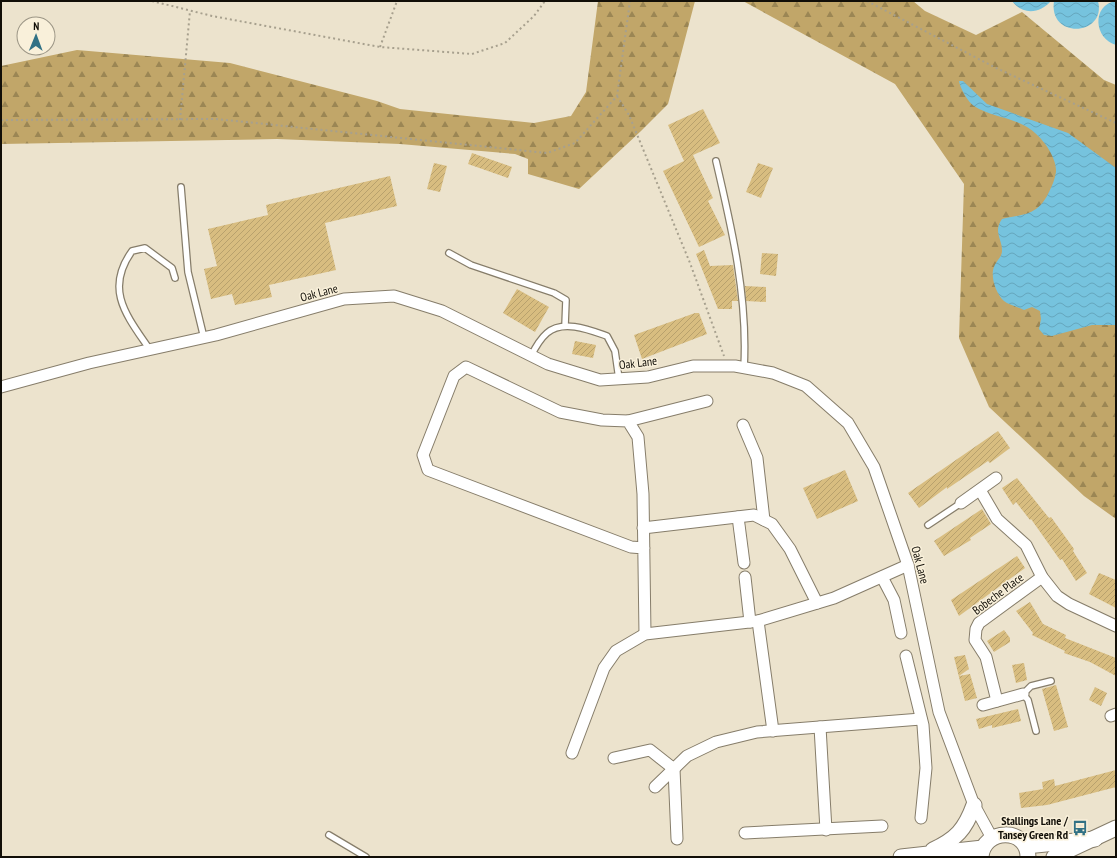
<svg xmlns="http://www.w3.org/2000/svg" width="1117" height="858" font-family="'PT Sans Narrow',sans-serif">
  <defs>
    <pattern id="forest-firs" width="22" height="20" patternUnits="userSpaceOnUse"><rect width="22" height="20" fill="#c1a669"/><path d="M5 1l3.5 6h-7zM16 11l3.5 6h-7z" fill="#9b8654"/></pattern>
    <pattern id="water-waves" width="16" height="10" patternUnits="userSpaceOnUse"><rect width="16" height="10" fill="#76c3de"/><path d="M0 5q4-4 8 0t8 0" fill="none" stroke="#65a6bd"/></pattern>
    <pattern id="building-hatch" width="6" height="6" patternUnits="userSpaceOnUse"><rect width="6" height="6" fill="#d8bd80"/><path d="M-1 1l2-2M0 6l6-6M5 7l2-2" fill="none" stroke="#b8a16d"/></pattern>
  </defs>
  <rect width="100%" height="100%" fill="#ece3cd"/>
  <g fill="url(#forest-firs)">
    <polygon points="598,1 695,1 668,104 641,131 579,189 528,174 528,159 515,154 400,144 277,139 1,144 1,66 77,50 230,63 377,101 400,109 534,123 571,116 586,92"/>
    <polygon points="743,1 913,1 925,11 976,35 1022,12 1104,80 1116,85 1116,519 1084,496 989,407 959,338 964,184 895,84"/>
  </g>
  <g fill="url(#water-waves)">
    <path d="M1012,1H1051C1040,14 1022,15 1012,1Z"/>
    <path d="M1054,1H1098C1107,36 1048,40 1054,1Z"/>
    <path d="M1116,1V45C1094,39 1091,5 1116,1Z"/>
    <path d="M959,81H963L987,104L1068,133L1116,168V325H1092L1052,336L1044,335L1039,329L1041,319L1040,311L1032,307L1024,310C1018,307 1009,305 1004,301C996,294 990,276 994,267C996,261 1002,257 1002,251C1002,238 993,232 1002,219C1013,216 1026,216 1036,209C1042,205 1046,198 1049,192C1052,186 1055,179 1056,172C1057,157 1042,137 1030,129C1013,117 991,117 974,106C968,102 960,88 959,81Z"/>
  </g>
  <g fill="url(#building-hatch)">
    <polygon points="703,109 720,143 693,155 713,198 708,201 725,235 699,247 663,171 684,161 668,125"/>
    <polygon points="472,153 512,167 508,178 468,164"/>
    <polygon points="434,163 447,166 440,192 427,189"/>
    <polygon points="758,163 773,168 761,198 746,192"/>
    <polygon points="390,176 397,206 325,223 336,270 269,285 272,297 235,305 232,294 211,299 204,269 217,266 208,229 268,215 266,205"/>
    <polygon points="704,250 710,266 733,265 738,301 732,301 732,309 718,309 696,254"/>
    <polygon points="762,253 778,254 776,276 760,274"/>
    <polygon points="745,286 766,287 766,302 746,301"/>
    <polygon points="517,289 549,307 535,332 503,313"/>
    <polygon points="695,313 699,313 707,334 642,359 634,335"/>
    <polygon points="575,341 596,345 593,358 572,354"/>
    <polygon points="998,431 1010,448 990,463 988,461 947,489 947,487 919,508 908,493"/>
    <polygon points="845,470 858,501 817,519 803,488"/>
    <polygon points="1017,478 1049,518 1051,517 1074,549 1073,551 1087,573 1076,581 1062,559 1060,560 1031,519 1030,520 1016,502 1013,505 1002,488"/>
    <polygon points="982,509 991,524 970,538 971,540 944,556 934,541"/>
    <polygon points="1017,556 1025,568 959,616 951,600"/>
    <polygon points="1099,573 1116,580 1116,608 1089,594"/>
    <polygon points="1030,602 1043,624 1066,635 1065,638 1116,658 1116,676 1090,662 1064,653 1065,651 1032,635 1033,633 1016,611"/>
    <polygon points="1004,630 1010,638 1010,642 994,652 987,641"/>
    <polygon points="965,655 969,669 959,676 970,674 977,698 965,701 954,657"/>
    <polygon points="1024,663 1027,680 1016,683 1012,665"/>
    <polygon points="1056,685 1068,727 1054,731 1042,689"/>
    <polygon points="1095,687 1107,693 1101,706 1089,700"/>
    <polygon points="1018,709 1021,721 992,728 992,725 979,729 976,719"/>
    <polygon points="1116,770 1116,787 1047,805 1021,808 1019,793 1043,789 1042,782 1054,779 1055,786"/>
  </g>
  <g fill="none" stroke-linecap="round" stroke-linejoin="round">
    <defs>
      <g id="service">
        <path d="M716,161C732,229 748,298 744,368"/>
        <polyline points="181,187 188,272 204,338"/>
        <polyline points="449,253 471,265 554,293 566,300 565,326"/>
        <path d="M150,350C127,316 104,290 132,251L145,248L172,268L175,278"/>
        <path d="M531,356C535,348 540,339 547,333C563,319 590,330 607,336L615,351L619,379"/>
        <polyline points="928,525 961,503"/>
        <polyline points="1036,731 1028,700 1023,694 1031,686 1051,681"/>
        <polyline points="329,835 366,857"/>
      </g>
      <g id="minor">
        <polyline points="1,387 89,363 216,335 344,299 394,296 442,311 548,364 600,380 648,377 693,366 735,366 773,373 806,386 848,423 874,467 908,565 939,712 974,805 992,838"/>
        <polyline points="628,421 707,401"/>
        <polyline points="743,425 757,458 764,520"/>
        <polyline points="980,490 997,519 1026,545 1042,577 1057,596 1069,604 1116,626"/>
        <polyline points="961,503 996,478"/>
        <polyline points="738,517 744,563"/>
        <polyline points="643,528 754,515 772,524 790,549 817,603"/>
        <polyline points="644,548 631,547 428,470 423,455 454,376 466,367 560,412 602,420 628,421 638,437 643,494 645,634"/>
        <polyline points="745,577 750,622"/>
        <polyline points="882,577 894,600 901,633"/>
        <polyline points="758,621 773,731"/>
        <polyline points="906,656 923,725 926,768 921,818"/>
        <polyline points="997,701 986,657 975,640 976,629 979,623 1042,577"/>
        <polyline points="983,705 1023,694"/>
        <polyline points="1111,716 1116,714"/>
        <polyline points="820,727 826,830"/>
        <polyline points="572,753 604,668 616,651 645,634 758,621 834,598 908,565"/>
        <polyline points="614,758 650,750 674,769 677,839"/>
        <polyline points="655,787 687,756 716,742 757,732 921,719"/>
        <polyline points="745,833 882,826"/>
      </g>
      <g id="secondary">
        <polyline points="1026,846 1095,839"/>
        <path d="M933,850C956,839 965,830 974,805"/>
        <polyline points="901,857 983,848"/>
        <path d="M981,857C983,828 1028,827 1028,857"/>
        <polyline points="1054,857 1116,828"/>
      </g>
    </defs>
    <use href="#service" stroke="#867d6a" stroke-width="8"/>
    <use href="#minor" stroke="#867d6a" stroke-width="13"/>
    <use href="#secondary" stroke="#867d6a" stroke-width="17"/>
    <g stroke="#a7a08e" stroke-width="2" stroke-dasharray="2 3" stroke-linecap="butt">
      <polyline points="152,1 212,16 380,47 472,54 505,43 534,16 545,1"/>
      <polyline points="867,1 996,68 1116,123"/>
      <polyline points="380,47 397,1"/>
      <polyline points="617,96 629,115 690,263 724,356"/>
      <polyline points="1,120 216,119 547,153 575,143 617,96 630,1"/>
      <polyline points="180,120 190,11"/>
    </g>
    <use href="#service" stroke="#fff" stroke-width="5.5"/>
    <use href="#minor" stroke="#fff" stroke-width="11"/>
    <use href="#secondary" stroke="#fff" stroke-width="15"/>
  </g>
  <defs>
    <symbol id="bus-bare" viewBox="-9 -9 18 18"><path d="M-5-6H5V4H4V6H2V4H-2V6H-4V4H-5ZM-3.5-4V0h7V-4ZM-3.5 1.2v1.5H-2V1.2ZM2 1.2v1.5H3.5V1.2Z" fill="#317185" stroke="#f9f0da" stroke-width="2.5" paint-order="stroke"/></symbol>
  </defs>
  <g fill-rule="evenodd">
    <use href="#bus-bare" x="1069" y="817" width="22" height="22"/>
  </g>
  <g text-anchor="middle" stroke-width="3" stroke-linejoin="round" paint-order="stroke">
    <g font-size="12" fill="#110e07" stroke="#f9f0da">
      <text transform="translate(319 293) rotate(-15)" y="4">Oak Lane</text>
      <text transform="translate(638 363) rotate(-7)" y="4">Oak Lane</text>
      <text transform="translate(920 565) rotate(75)" y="4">Oak Lane</text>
      <text transform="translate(998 594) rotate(-37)" y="4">Bobeche Place</text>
    </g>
    <g font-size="12" font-weight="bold" fill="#110e07" stroke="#f9f0da" text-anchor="end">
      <text x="1068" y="825">Stallings Lane /<tspan x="1068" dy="14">Tansey Green Rd</tspan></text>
    </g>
  </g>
  <rect width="1117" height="858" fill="none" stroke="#110e07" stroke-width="4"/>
  <g transform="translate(36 36) rotate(1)"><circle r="19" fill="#f9f0da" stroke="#9c9686"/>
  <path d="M0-3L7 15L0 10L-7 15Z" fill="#317185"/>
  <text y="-6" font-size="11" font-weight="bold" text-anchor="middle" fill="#110e07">N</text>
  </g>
</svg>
